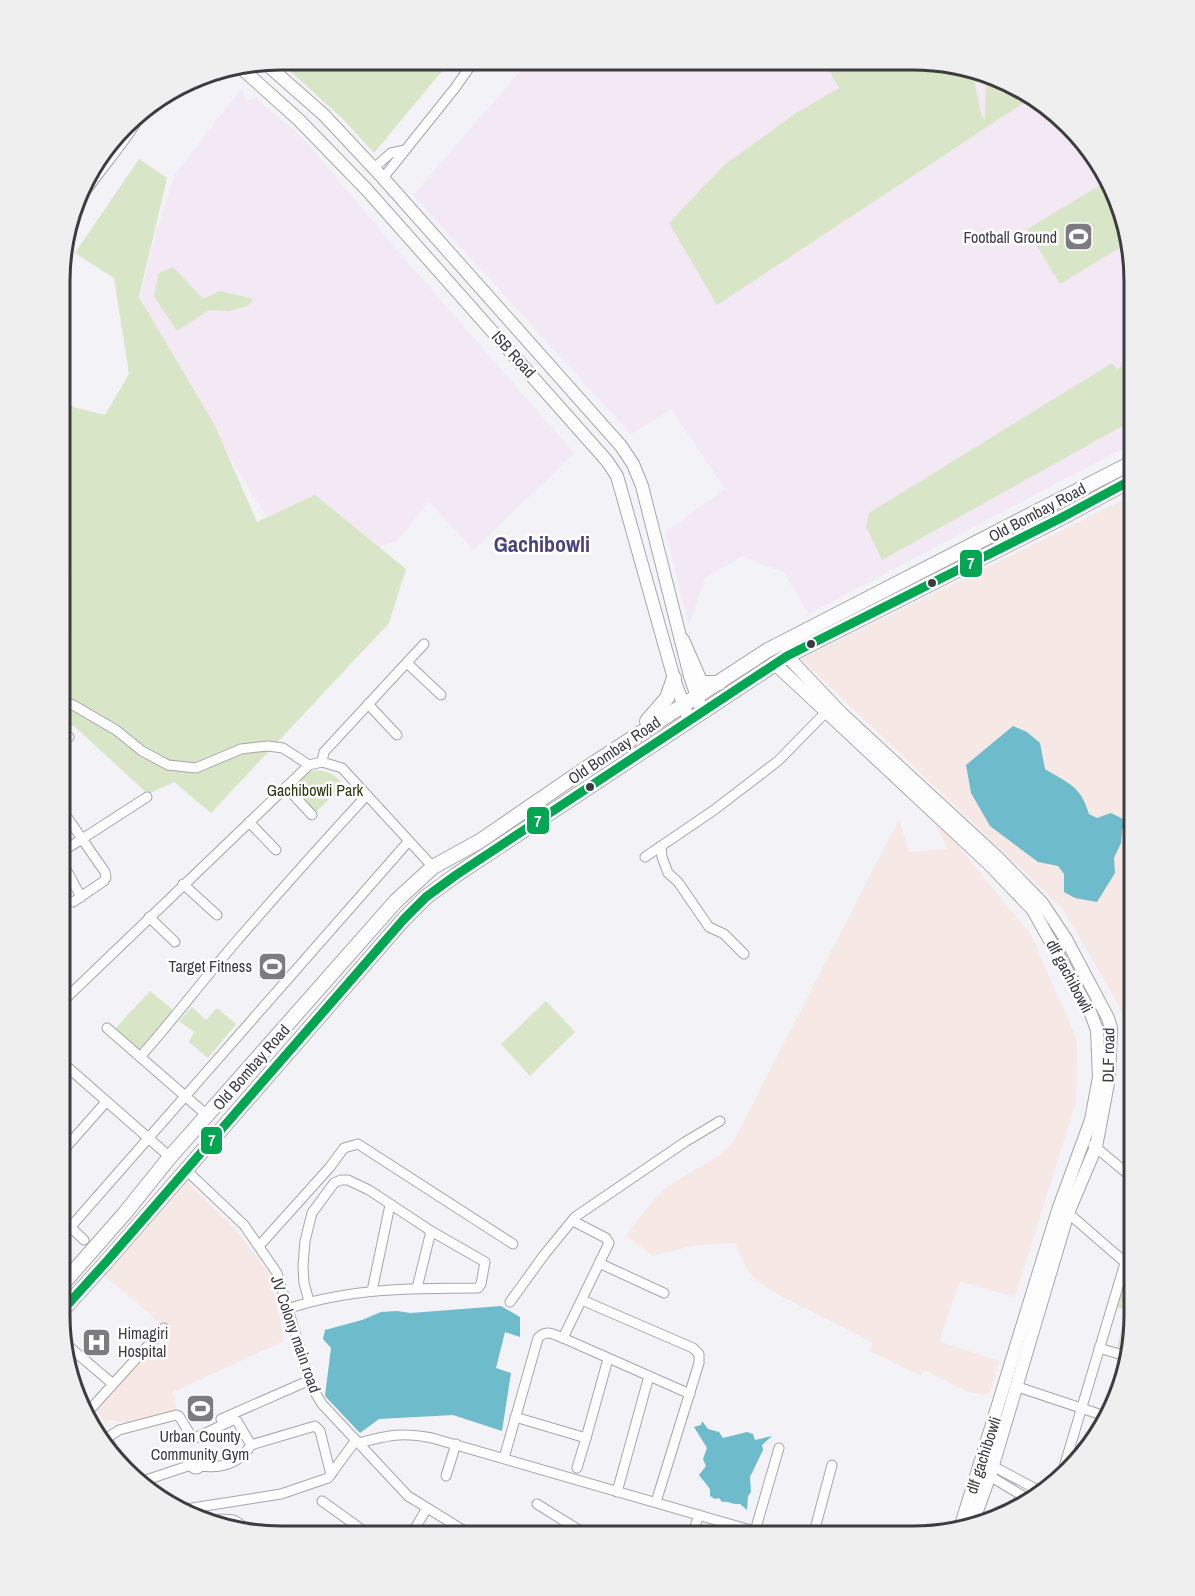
<svg xmlns="http://www.w3.org/2000/svg" width="1195" height="1596" font-family="'Archivo Narrow',sans-serif">
  <rect width="100%" height="100%" fill="#f2f2f7"/>
  <g fill="#f6e9e5">
    <polygon points="1135,494 1135,1050 1118,1004 1063,909 801,659"/>
    <polygon points="925,805 1031,935 1077,1040 1076,1102 1015,1297 962,1282 959,1283 940,1338 941,1341 944,1343 999,1361 990,1393 985,1395 968,1392 924,1370 921,1376 870,1351 873,1343 775,1293 758,1281 747,1270 735,1243 691,1246 653,1256 626,1236 650,1204 668,1186 721,1154 733,1142 899,819 909,852 948,849"/>
    <polygon points="184,1178 237,1231 271,1276 284,1341 173,1392 177,1410 130,1423 111,1420 104,1422 95,1407 159,1322 104,1275"/>
  </g>
  <g fill="#f3e9f4">
    <polygon points="529,61 943,62 1048,106 1112,183 1135,281 1135,442 809,614 784,573 743,556 705,578 689,626 666,532 725,489 671,409 631,434 413,195"/>
    <polygon points="242,88 246,101 256,98 306,141 392,244 574,453 474,550 429,502 398,540 324,565 277,534 147,323 141,294 156,232 175,174"/>
  </g>
  <g fill="#d8e5c6">
    <polygon points="278,60 439,60 446,66 374,153 343,119"/>
    <polygon points="824,62 943,62 973,74 981,114 985,120 986,80 1031,98 717,305 669,223 723,166 796,113 839,88"/>
    <polygon points="139,159 167,178 139,297 214,424 257,522 315,495 406,569 389,623 211,813 174,782 148,794 74,726 61,722 62,404 105,415 129,374 114,278 75,253"/>
    <polygon points="1109,180 1112,183 1126,244 1060,284 1027,229"/>
    <polygon points="173,267 203,299 220,291 254,299 247,306 229,311 209,310 177,331 154,296 159,273"/>
    <polygon points="1135,358 1135,419 882,560 866,526 869,513 1112,363 1117,369"/>
    <path d="M317,770C330,772 335,774 343,785L315,813L291,789L309,772Z"/>
    <polygon points="150,991 174,1011 139,1050 114,1030"/>
    <polygon points="546,1001 575,1032 530,1076 501,1044"/>
    <polygon points="192,1007 206,1020 217,1008 236,1024 208,1058 189,1042 194,1032 179,1021"/>
    <polygon points="1125,1274 1135,1281 1134,1330 1130,1354 1117,1350 1125,1310 1114,1306"/>
  </g>
  <g fill="#6dbbcb">
    <path d="M1013,726L1027,732L1040,743L1045,769C1069,784 1080,785 1089,814L1097,818L1111,813L1127,821V826L1122,829L1121,843L1114,858L1115,873L1097,902L1075,898L1064,892V874L1058,866L1038,862L990,826L971,793L966,765Z"/>
    <polygon points="501,1306 520,1317 520,1337 505,1332 496,1368 511,1373 502,1431 453,1415 379,1419 360,1433 325,1396 331,1348 323,1339 325,1330 362,1320 381,1312 397,1311 411,1313"/>
    <path d="M702,1421L708,1429L719,1432L723,1438L747,1432L753,1434L755,1440L772,1436L762,1445L763,1450L750,1477L751,1492L748,1496L747,1510L740,1504C733,1505 729,1501 722,1502L719,1498L715,1499L710,1496V1489L699,1475L706,1466L703,1459L707,1448L694,1427L701,1425Z"/>
  </g>
  <g fill="none" stroke-linecap="round" stroke-linejoin="round">
    <defs>
      <g id="street">
        <polyline points="374,168 391,153 405,150"/>
        <polyline points="383,178 455,88 474,61"/>
        <path d="M79,201C99,170 126,143 143,111"/>
        <polyline points="407,663 441,695"/>
        <polyline points="61,701 73,705 116,730 142,751 168,765 196,768 241,749 268,746 283,748 309,765"/>
        <polyline points="368,704 397,735"/>
        <polyline points="61,741 69,737"/>
        <polyline points="322,762 324,752 424,644"/>
        <polyline points="286,787 312,815"/>
        <polyline points="61,808 82,839 147,797"/>
        <polyline points="249,822 276,850"/>
        <polyline points="661,846 662,857 668,873 678,882 709,927 724,934 744,954"/>
        <polyline points="61,852 82,839 105,872 106,877 104,881 73,902"/>
        <polyline points="645,857 714,810 778,761 826,712"/>
        <polyline points="61,860 81,897"/>
        <polyline points="183,884 217,915"/>
        <polyline points="149,917 175,942"/>
        <polyline points="61,1003 309,765 322,762 342,768 433,867"/>
        <polyline points="107,1028 208,1116"/>
        <path d="M140,1057C173,1020 202,981 235,943C278,893 322,844 367,795"/>
        <polyline points="64,1064 170,1157"/>
        <polyline points="60,1115 64,1112"/>
        <polyline points="1093,1145 1135,1180"/>
        <polyline points="60,1154 106,1102"/>
        <polyline points="185,1169 244,1225 277,1273 307,1372 313,1389 322,1404 408,1496 471,1535"/>
        <polyline points="1068,1213 1135,1271"/>
        <polyline points="60,1217 84,1240"/>
        <polyline points="60,1239 408,842"/>
        <polyline points="259,1246 330,1167 344,1148 358,1144 513,1244"/>
        <polyline points="599,1263 664,1293"/>
        <polyline points="417,1288 431,1231"/>
        <polyline points="372,1291 390,1205"/>
        <polyline points="582,1300 693,1348 699,1354 699,1363 656,1502"/>
        <polyline points="510,1302 544,1255 575,1217 685,1142 720,1121"/>
        <path d="M287,1309C349,1288 414,1288 478,1288L481,1284L485,1262L431,1231L369,1190L348,1180H341L334,1183L312,1213L305,1241L303,1266L304,1283L309,1301"/>
        <polyline points="563,1338 609,1243 606,1238 573,1221"/>
        <polyline points="67,1345 113,1384"/>
        <polyline points="1099,1348 1129,1357"/>
        <polyline points="1015,1386 1108,1417"/>
        <polyline points="85,1415 164,1328"/>
        <polyline points="515,1417 586,1438 608,1359"/>
        <polyline points="221,1419 310,1380"/>
        <polyline points="109,1442 107,1438 119,1430 176,1415 179,1416 193,1439 233,1420 237,1421 251,1445 315,1426 320,1431 331,1475"/>
        <path d="M359,1443C388,1435 402,1432 432,1438L771,1536"/>
        <path d="M504,1458L538,1338C546,1329 553,1334 563,1338L690,1394"/>
        <circle cx="196" cy="1464" r="5"/>
        <polyline points="987,1463 1038,1490"/>
        <path d="M200,1466C222,1469 239,1464 251,1445"/>
        <polyline points="1064,1467 1125,1263"/>
        <polyline points="577,1468 586,1438"/>
        <polyline points="978,1469 1028,1499"/>
        <polyline points="446,1476 456,1444"/>
        <polyline points="143,1481 191,1465"/>
        <polyline points="617,1492 649,1376"/>
        <polyline points="322,1501 368,1534"/>
        <polyline points="537,1504 587,1535"/>
        <polyline points="186,1509 281,1494 328,1478 356,1440"/>
        <polyline points="218,1521 220,1519 234,1520 255,1534"/>
        <polyline points="755,1531 779,1448"/>
        <polyline points="411,1535 427,1508"/>
        <polyline points="692,1535 699,1515"/>
        <polyline points="813,1536 832,1465"/>
      </g>
      <g id="secondary">
        <polyline points="265,63 324,115 383,178 621,446 633,464 642,486 690,676 702,711"/>
        <polyline points="240,67 299,120 367,190 607,461 617,476 675,682 689,720"/>
        <polyline points="787,656 841,713 998,858 1042,903 1066,939 1108,1018 1111,1028 1109,1078 1096,1147 1068,1213 990,1475 973,1522"/>
        <polyline points="775,664 991,866 1033,910 1091,1014 1097,1030 1099,1077 1091,1120 1058,1210 961,1525"/>
      </g>
      <g id="primary">
        <polyline points="682,640 700,681 703,683 719,683"/>
        <polyline points="647,721 667,698 674,678"/>
        <polyline points="60,1287 125,1213 170,1157 396,901 433,867 480,841 582,771 768,650 1135,461"/>
        <polyline points="60,1313 107,1261 404,919 426,897 456,875 787,656 1059,519 1135,478"/>
      </g>
    </defs>
    <use href="#street" stroke="#a7a7ab" stroke-width="11"/>
    <use href="#secondary" stroke="#a7a7ab" stroke-width="14"/>
    <use href="#primary" stroke="#a7a7ab" stroke-width="16"/>
    <use href="#street" stroke="#fdfdfe" stroke-width="9"/>
    <use href="#secondary" stroke="#fdfdfe" stroke-width="12"/>
    <use href="#primary" stroke="#fdfdfe" stroke-width="14"/>
    <defs>
      <polyline id="bus-1" points="60,1313 107,1261 404,919 426,897 456,875 787,656 1059,519 1135,478"/>
    </defs>
    <use href="#bus-1" stroke="#fff" stroke-width="14"/>
    <use href="#bus-1" stroke="#00a651" stroke-width="9"/>
  </g>
  <defs>
    <symbol id="stadium-square" viewBox="-11 -11 22 22"><rect x="-9" y="-9" width="18" height="18" rx="4" fill="#7c7c80" stroke="#fff"/><path d="M0-5a6.5 5 0 1 0 0 10a6.5 5 0 1 0 0-10ZM-3.5-1.8h7v3.6h-7Z" fill="#fff"/></symbol>
    <symbol id="hospital-square" viewBox="-11 -11 22 22"><rect x="-9" y="-9" width="18" height="18" rx="4" fill="#7c7c80" stroke="#fff"/><path d="M-5-5h3v3.5h4V-5h3V5h-3V1.5h-4V5h-3Z" fill="#fff"/></symbol>
  </defs>
  <g fill-rule="evenodd">
    <use href="#stadium-square" x="1062" y="220" width="33" height="33"/>
    <use href="#stadium-square" x="256" y="950" width="33" height="33"/>
    <use href="#hospital-square" x="80" y="1326" width="33" height="33"/>
    <use href="#stadium-square" x="184" y="1392" width="33" height="33"/>
  </g>
  <g fill="#3d3c40" stroke="#fff" stroke-width="2">
    <circle cx="932" cy="583" r="5"/>
    <circle cx="811" cy="644" r="5"/>
    <circle cx="590" cy="787" r="5"/>
  </g>
  <g text-anchor="middle" stroke-width="5" stroke-linejoin="round" paint-order="stroke">
    <g font-size="16" fill="#3d3c40" stroke="#fff" text-anchor="end">
      <text x="1057" y="243">Football Ground</text>
      <text x="252" y="972">Target Fitness</text>
      <text x="118" y="1339" text-anchor="start">Himagiri<tspan x="118" dy="18">Hospital</tspan></text>
      <text x="200" y="1442" text-anchor="middle">Urban County<tspan x="200" dy="18">Community Gym</tspan></text>
    </g>
    <g font-size="16" fill="#3d3c40" stroke="#fff">
      <text transform="translate(514 354) rotate(48)" y="6">ISB Road</text>
      <text transform="translate(1037 512) rotate(-28)" y="6">Old Bombay Road</text>
      <text transform="translate(614 750) rotate(-34)" y="6">Old Bombay Road</text>
      <text transform="translate(1070 976) rotate(62)" y="6">dlf gachibowli</text>
      <text transform="translate(1108 1055) rotate(-89)" y="6">DLF road</text>
      <text transform="translate(251 1067) rotate(-49)" y="6">Old Bombay Road</text>
      <text transform="translate(296 1334) rotate(71)" y="6">JV Colony main road</text>
      <text transform="translate(983 1455) rotate(-72)" y="6">dlf gachibowli</text>
    </g>
    <g font-size="16" fill="#2b3811" stroke="#fff">
      <text x="315" y="796">Gachibowli Park</text>
    </g>
    <g font-size="22" font-weight="bold" fill="#474380" stroke="#fff">
      <text x="542" y="552">Gachibowli</text>
    </g>
  </g>
  <path d="M0 0H1195V1596H0ZM281 70H913A211 211 0 0 1 1124 281V1315A211 211 0 0 1 913 1526H281A211 211 0 0 1 70 1315V281A211 211 0 0 1 281 70Z" fill="#efeff0" fill-rule="evenodd"/>
  <path fill="none" stroke="#3d3c40" stroke-width="3" d="M281 70H913A211 211 0 0 1 1124 281V1315A211 211 0 0 1 913 1526H281A211 211 0 0 1 70 1315V281A211 211 0 0 1 281 70Z"/>
  <g stroke="#fff" stroke-width="2">
    <rect x="959" y="549" width="24" height="29" rx="6" fill="#00a651"/>
    <rect x="526" y="806" width="24" height="29" rx="6" fill="#00a651"/>
    <rect x="200" y="1126" width="23" height="29" rx="6" fill="#00a651"/>
  </g>
  <g font-size="16" text-anchor="middle" font-weight="bold" fill="#fff">
    <text x="971" y="569">7</text>
    <text x="538" y="827">7</text>
    <text x="212" y="1146">7</text>
  </g>
</svg>
